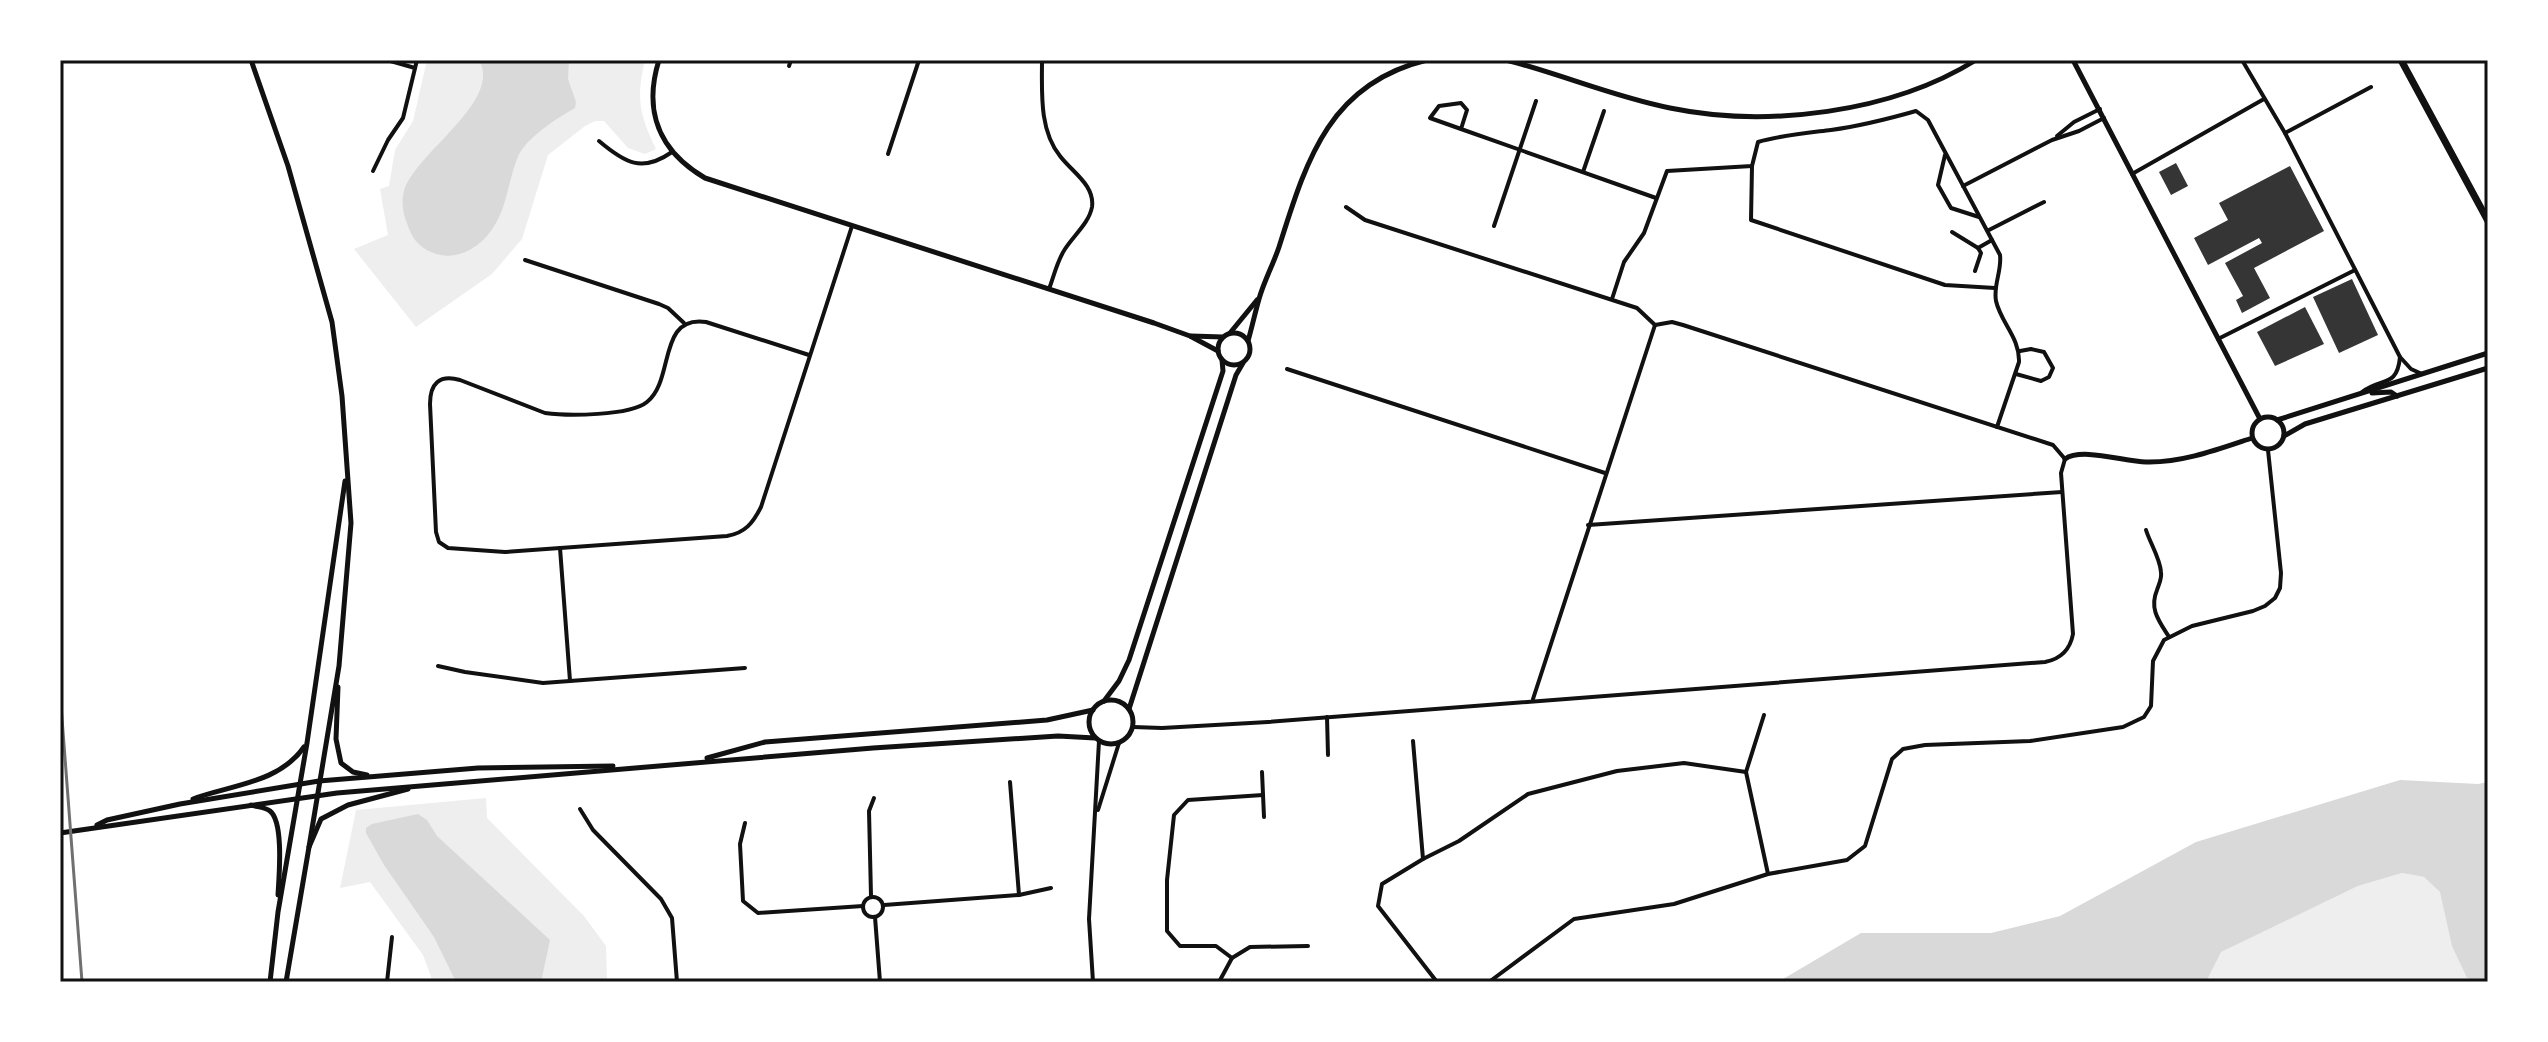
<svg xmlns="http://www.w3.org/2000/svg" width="2548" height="1042" font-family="'Noto Sans',sans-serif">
  <rect width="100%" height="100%" fill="#fff"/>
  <g fill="#eee">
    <path d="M427,60H645C636,98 639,114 656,149L645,154L628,148L604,121H595L585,126L548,155L522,239L492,274L416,327L354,249L388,235L380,189L389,186L395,150L413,121Z"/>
    <polygon points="486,798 487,818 584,916 606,946 607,982 433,982 423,955 370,882 340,888 356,810"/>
    <polygon points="2402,873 2424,877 2441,892 2453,946 2467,978 2480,982 2206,982 2220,952 2358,886"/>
  </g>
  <g fill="#d9d9d9">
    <path d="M479,60H569L568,79L576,102L575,108C557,118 524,139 517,159C508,182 507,207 493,228C480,248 455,263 431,252C419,247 412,238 408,226C403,214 401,204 404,191C414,154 503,101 479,60Z"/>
    <polygon points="2400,780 2478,784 2488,782 2488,981 2480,982 2467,978 2452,946 2440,892 2424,877 2402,873 2358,886 2221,952 2206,982 1778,982 1861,933 1991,933 2060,916 2196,842"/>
    <polygon points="418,814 427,820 437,836 550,940 541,982 456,982 434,937 384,865 366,833 366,828 372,824"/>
  </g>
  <g fill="#353535">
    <polygon points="2176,163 2188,186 2171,195 2159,172"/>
    <polygon points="2290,166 2324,231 2254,268 2270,298 2242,313 2236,300 2243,296 2225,263 2262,243 2259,238 2208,265 2194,238 2228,220 2219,203"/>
    <polygon points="2352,279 2378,335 2339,353 2313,297"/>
    <polygon points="2305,307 2324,344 2275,366 2257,332"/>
  </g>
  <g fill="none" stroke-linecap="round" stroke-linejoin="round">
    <g stroke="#111" stroke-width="4">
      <polyline points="387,60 415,68"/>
      <path d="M1042,60C1042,92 1039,130 1060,156C1072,172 1095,185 1092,207C1089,223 1074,235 1065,249C1057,261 1054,276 1049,289"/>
      <polyline points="2242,60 2285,133 2400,357 2411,369 2422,374"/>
      <polyline points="789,66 791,60"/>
      <polyline points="1461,129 1467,110 1461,103 1439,106 1430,118 1461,129 1656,198"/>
      <polyline points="2285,133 2371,87"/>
      <polyline points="2057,136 2074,122 2100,109"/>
      <path d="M599,141C625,163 642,173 672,152"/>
      <polyline points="888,154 919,60"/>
      <polyline points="1945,155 1938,185 1951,208 1979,217"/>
      <polyline points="1752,166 1751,220 1945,285 1995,288"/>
      <polyline points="373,171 388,140 403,118 417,60"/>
      <polyline points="1583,172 1604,111"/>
      <polyline points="2132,174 2264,99"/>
      <polyline points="1963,186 2052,140 2079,131 2104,118"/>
      <polyline points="1346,207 1365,220 1637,308 1655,325"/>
      <polyline points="1494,226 1536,101"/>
      <polyline points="1989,230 2044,202"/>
      <polyline points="1952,232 1978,248"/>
      <polyline points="525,260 659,304 668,308 684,323"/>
      <polyline points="1975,271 1981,253 1978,248 1992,240"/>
      <path d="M1612,299L1624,262L1644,233L1667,171L1752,166L1758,142C1782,135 1806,133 1831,130C1860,126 1888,119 1916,111L1928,120L2000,255C2002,271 1993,285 1996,301C2001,323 2020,338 2019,362L1997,427"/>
      <polyline points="2218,339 2355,270"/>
      <path d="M809,355L706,322C657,315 675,380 647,402C630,416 567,416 545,413L460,380C439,374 430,384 430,404L436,532L439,542L448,548L505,552L727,536C745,533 753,523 761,507L852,226"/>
      <polyline points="1287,369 1605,473"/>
      <polyline points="2016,374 2041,381 2049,377 2053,368 2044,352 2031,349 2020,351"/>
      <path d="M2362,392C2382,377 2397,388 2400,357"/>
      <polyline points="1588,525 2062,492"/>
      <path d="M2146,530C2150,543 2160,558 2161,572C2162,579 2159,584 2157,590C2149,609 2159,621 2169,637"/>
      <polyline points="560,548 570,681"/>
      <polyline points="438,666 465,672 543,683 745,668"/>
      <polyline points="1533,699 1655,325"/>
      <polyline points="1764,715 1746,772 1768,874"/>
      <polyline points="1327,717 1328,755"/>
      <path d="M1133,727L1162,728L1268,722L2045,662C2061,659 2070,650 2073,634L2061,473L2065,459L2053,445L1683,325L1672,322L1655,325"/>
      <polyline points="1413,741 1423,859"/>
      <polyline points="1262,772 1264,817"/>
      <polyline points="1010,782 1019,895"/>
      <polyline points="580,809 593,830 661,899 672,918 677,982"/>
      <polyline points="1098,810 1119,743"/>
      <polyline points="745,823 740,844 743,901 758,913 863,906"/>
      <polyline points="871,896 869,811 874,798"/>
      <circle cx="873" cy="907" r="10"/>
      <polyline points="884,905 1019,895 1051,888"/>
      <polyline points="875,917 880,982"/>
      <polyline points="1232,958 1216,946 1180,946 1167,931 1167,880 1174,815 1188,800 1263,795"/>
      <polyline points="387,982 392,937"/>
      <polyline points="1093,982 1089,919 1099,741"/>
      <polyline points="1219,982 1232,958 1250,947 1308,946"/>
      <polyline points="1437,982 1378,906 1382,884 1423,859 1459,841 1528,794 1617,771 1684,763 1746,772"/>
      <polyline points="1489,982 1574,919 1674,904 1768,874 1847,860 1865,846 1892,759 1903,749 1925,745 2030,741 2123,727 2144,717 2151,706 2153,661 2164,640 2192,626 2253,611 2265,606 2275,598 2280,588 2281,573 2268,450"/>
    </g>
    <g stroke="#111" stroke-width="5">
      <polyline points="251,60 288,166 332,322 342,396 351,523 339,666 309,847"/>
      <path d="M659,60C643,111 659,151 705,178L1154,323L1190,336L1218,351"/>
      <path d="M1506,60C1561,74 1614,97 1670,108C1767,128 1891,113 1976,60"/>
      <polyline points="2073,60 2260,419"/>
      <circle cx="1234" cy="349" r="16"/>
      <polyline points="1230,333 1257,300"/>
      <polyline points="1191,336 1223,337"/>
      <path d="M1248,341C1252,327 1255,313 1259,299C1264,281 1273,265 1279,247C1306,162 1328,84 1427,60"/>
      <polyline points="2372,393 2391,392 2397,396"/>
      <circle cx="2268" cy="433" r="16"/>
      <polyline points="2277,420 2488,353"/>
      <polyline points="2284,436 2305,424 2488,368"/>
      <path d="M2065,459C2082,447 2125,462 2146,462C2182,463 2219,449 2252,438"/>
      <polyline points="338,687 336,739 341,763 353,772 367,775"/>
      <circle cx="1111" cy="722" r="22"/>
      <polyline points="1104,701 1119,681 1129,660 1223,371 1222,360"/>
      <polyline points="1129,709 1236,375 1243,363"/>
      <polyline points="707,758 765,742 1047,720 1093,710"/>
      <path d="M193,799C231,785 279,783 304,747"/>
      <path d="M251,805C257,807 265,807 270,811C284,822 279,877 278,895"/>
      <polyline points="97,825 107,820 180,804 319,781 478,768 613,766"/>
      <polyline points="60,833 337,793 873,748 1058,736 1095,738"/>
      <polyline points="270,982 278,912 307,743 345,481"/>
      <polyline points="286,982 309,847 321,819 348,805 408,789"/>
    </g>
    <polyline stroke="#111" stroke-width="7" points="2401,60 2488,221"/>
    <polyline stroke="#707070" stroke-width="3" points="60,692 82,982"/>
  </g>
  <rect width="2548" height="1042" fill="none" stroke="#ffffff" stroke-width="124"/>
  <rect x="62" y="62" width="2424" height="918" fill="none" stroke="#111" stroke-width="3"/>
</svg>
